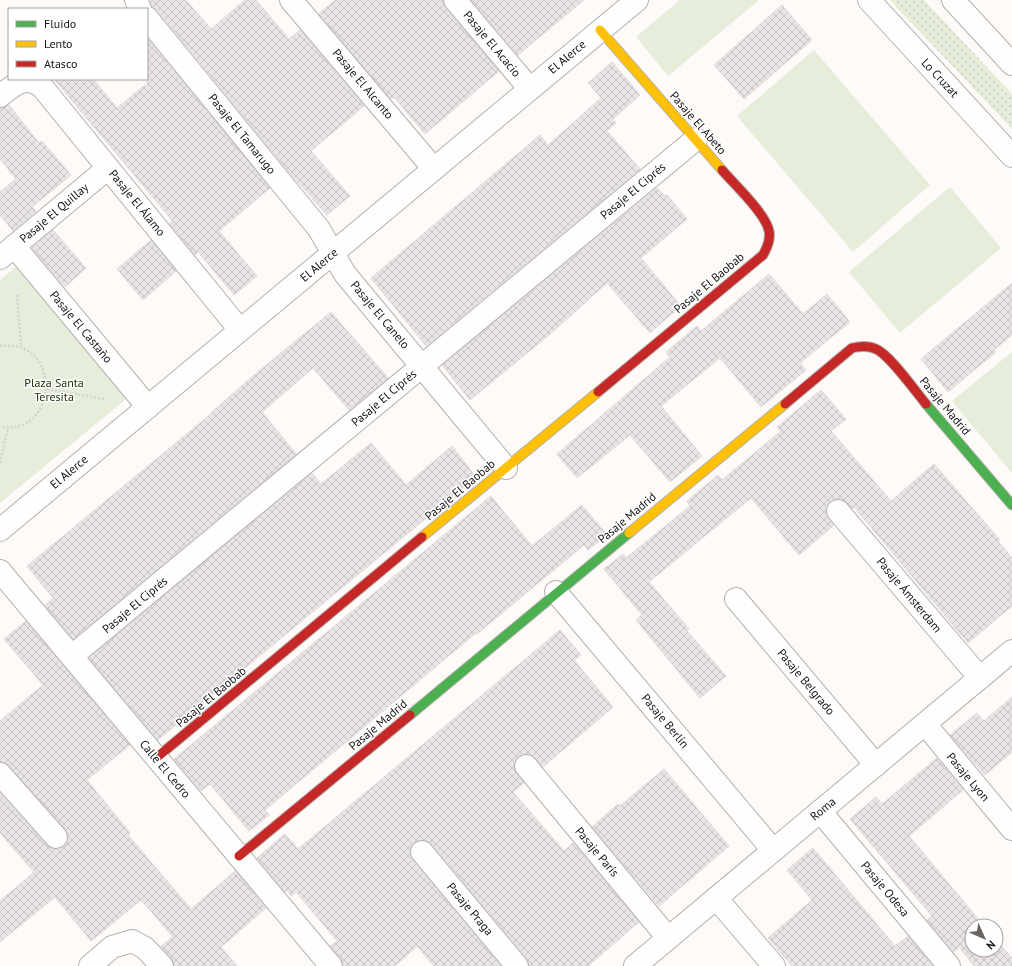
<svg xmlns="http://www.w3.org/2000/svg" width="1012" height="966" font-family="'PT Sans',sans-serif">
  <defs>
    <pattern id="grass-dots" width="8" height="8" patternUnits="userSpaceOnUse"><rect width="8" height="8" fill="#e6edda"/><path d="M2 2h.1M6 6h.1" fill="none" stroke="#c5caba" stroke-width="1.8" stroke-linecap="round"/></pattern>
    <pattern id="building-cross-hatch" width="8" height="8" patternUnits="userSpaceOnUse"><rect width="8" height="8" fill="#eae3e7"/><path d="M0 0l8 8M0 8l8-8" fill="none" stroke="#c8c2c5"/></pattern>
  </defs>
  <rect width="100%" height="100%" fill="#fdfaf7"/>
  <polygon fill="url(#grass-dots)" points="890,0 924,0 1012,94 1012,129"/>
  <g fill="#e6edda">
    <polygon points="680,0 759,0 668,76 636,37"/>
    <polygon points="814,50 930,185 853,252 737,116"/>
    <polygon points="950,187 1001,248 900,333 849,272"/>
    <polygon points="17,266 131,395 0,503 0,280"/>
    <polygon points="1012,352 1012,473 952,401"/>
  </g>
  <g fill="url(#building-cross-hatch)" stroke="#dedbdc">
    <polygon points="150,0 186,0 211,29 245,0 256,0 289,39 300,30 364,106 311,151 350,196 327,215 289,172 157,10 152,7"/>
    <polygon points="335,0 443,0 445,8 499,71 425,134 395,98 390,98 319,14"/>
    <polygon points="471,0 584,0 518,55"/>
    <polygon points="782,5 812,40 744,99 714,65"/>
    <polygon points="147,38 270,188 219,231 257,276 234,295 198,252 195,255 170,224 172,221 171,219 54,79 93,79 117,108 145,85 147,88"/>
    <polygon points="612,62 640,95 613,119 616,123 607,131 640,169 426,346 371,278 540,135 548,145 601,98 588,83"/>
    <polygon points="9,105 39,143 42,141 71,175 32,207 36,211 13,231 0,215 0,192 16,179 0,159 0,108"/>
    <polygon points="657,188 665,196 667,195 687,219 641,258 681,306 650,333 607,283 549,335 470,400 442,365"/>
    <polygon points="53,230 86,268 65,287 32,248"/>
    <polygon points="151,240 176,271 143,300 117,269"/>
    <polygon points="769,274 803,314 827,294 850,322 800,363 806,370 761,407 720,358 661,406 702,456 670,482 630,435 577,478 557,454 670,357 666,352 697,326 701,331"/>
    <polygon points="1012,283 1012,335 994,350 996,352 948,392 921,359"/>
    <polygon points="331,312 388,378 349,410 313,368 262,412 296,454 73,639 45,605 53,598 27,566 212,413 212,412 254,375"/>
    <polygon points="821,390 846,419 831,431 891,501 934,464 1000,540 998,541 1012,558 1012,606 968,643 854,507 852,509 842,499 836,499 830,501 826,506 826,513 834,525 799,555 751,498 649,582 689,629 687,631 726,676 700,698 636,620 642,615 604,569 623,554 626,558 690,506 687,501 718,475 722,480 781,431 777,427"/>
    <polygon points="371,443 406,485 452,446 476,477 158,740 89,658 312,473 321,484"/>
    <polygon points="491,496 532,546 582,505 607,535 588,550 584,545 477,634 476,633 265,810 269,815 249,831 210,784 201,791 174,759"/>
    <polygon points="26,621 130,745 87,780 130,833 128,835 191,909 235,871 266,908 221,947 237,966 174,966 171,958 161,946 173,937 141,900 91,941 55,897 0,942 0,901 34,872 0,833 0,793 47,846 52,849 59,849 65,846 68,841 68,834 65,829 9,766 0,762 0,721 43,685 4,639"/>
    <polygon points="560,630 581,655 574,660 613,707 543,767 531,754 524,754 518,757 514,762 514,768 524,783 513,792 564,851 573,843 639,922 588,966 529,966 527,958 432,844 427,840 420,840 414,842 410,847 410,854 412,860 501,966 434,966 417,946 395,966 343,966 341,958 330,946 337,941 296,892 291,896 287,890 285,892 257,858 285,834 298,849"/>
    <polygon points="1012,697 1012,752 985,775 950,735 977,713 984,721"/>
    <polygon points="937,758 963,790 909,836 984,926 972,926 972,950 996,950 996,940 1012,958 1012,966 974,966 959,947 954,952 927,920 932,916 850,819 876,797 882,804"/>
    <polygon points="664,769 729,846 659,906 592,827 618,804 620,806"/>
    <polygon points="813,848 895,946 908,936 933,966 792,966 768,938 812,900 787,870"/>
  </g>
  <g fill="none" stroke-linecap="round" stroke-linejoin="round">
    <defs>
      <g id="street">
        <polyline points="136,0 140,9"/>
        <polyline points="291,0 434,169"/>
        <polyline points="455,0 530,89"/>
        <polyline points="869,0 1012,156"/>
        <polyline points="953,0 1012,64"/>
        <polyline points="147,18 319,229 345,274 506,468"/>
        <path d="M0,96C14,85 26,73 43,88L240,330"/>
        <polyline points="14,246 148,407"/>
        <polyline points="0,258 108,168"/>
        <polyline points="838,511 980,678"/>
        <polyline points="0,530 637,0"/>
        <polyline points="0,571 331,966"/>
        <polyline points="556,592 773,850"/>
        <polyline points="736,599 876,765"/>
        <polyline points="72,656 696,139"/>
        <polyline points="925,724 1012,829"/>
        <polyline points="526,766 668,938"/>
        <polyline points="0,774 56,837"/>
        <polyline points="820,811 949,966"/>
        <polyline points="422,852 517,966"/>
        <polyline points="716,898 774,966"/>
        <polyline points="90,966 112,947 132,941 145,948 162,966"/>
        <polyline points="635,966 1012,651"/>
      </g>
      <g id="fast">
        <polyline points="926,404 1012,505"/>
        <polyline points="410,715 629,533"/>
      </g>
      <g id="slow">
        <polyline points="600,30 722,170"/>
        <polyline points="629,533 785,404"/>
        <polyline points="422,537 598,392"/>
      </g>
      <g id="jam">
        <path d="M598,392L763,255C767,248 771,240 769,231C766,214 734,184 722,170"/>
        <path d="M785,404L852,348C860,346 868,345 876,349C890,355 915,391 926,404"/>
        <polyline points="156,758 422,537"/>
        <polyline points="239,856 410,715"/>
      </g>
    </defs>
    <use href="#street" stroke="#b3b1ae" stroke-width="24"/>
    <use href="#fast" stroke="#b3b1ae" stroke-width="11"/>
    <use href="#slow" stroke="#b3b1ae" stroke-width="11"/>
    <use href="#jam" stroke="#b3b1ae" stroke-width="11"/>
    <g stroke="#d3d2d1" stroke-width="2.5" stroke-dasharray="2 2" stroke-linecap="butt">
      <polyline points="17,295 21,348"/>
      <path d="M0,346C62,338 60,436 0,427"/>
      <polyline points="47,389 104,399"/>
      <polyline points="0,463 8,428"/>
    </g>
    <use href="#street" stroke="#fffefe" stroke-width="22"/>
    <use href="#fast" stroke="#4caf50" stroke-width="9"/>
    <use href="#slow" stroke="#ffc107" stroke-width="9"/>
    <use href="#jam" stroke="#c62828" stroke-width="9"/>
  </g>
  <g text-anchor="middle" stroke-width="3" stroke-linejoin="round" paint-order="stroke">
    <g font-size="12" fill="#171512" stroke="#fff">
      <text transform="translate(492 44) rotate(50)" y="4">Pasaje El Acacio</text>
      <text transform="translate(567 57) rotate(-40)" y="4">El Alerce</text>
      <text transform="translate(940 78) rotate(47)" y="4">Lo Cruzat</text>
      <text transform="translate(363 84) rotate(50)" y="4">Pasaje El Alcanto</text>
      <text transform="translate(698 123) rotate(49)" y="4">Pasaje El Abeto</text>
      <text transform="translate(242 134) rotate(51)" y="4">Pasaje El Tamarugo</text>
      <text transform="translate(633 191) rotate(-40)" y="4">Pasaje El Ciprés</text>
      <text transform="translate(137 203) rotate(51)" y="4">Pasaje El Álamo</text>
      <text transform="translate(54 213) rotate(-40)" y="4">Pasaje El Quillay</text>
      <text transform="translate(319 265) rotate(-40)" y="4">El Alerce</text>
      <text transform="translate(709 283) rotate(-40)" y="4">Pasaje El Baobab</text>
      <text transform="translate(380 315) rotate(50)" y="4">Pasaje El Canelo</text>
      <text transform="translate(81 327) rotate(50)" y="4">Pasaje El Castaño</text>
      <text transform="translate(384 398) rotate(-40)" y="4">Pasaje El Ciprés</text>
      <text transform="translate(945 406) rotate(50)" y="4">Pasaje Madrid</text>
      <text transform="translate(69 472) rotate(-40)" y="4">El Alerce</text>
      <text transform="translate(460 490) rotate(-40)" y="4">Pasaje El Baobab</text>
      <text transform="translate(627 518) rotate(-40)" y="4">Pasaje Madrid</text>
      <text transform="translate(909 595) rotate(50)" y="4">Pasaje Ámsterdam</text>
      <text transform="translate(135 605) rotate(-40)" y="4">Pasaje El Ciprés</text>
      <text transform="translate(806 682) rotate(50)" y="4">Pasaje Belgrado</text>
      <text transform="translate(211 697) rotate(-40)" y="4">Pasaje El Baobab</text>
      <text transform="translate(665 721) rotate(50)" y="4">Pasaje Berlín</text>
      <text transform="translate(378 725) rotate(-40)" y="4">Pasaje Madrid</text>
      <text transform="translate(165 769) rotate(50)" y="4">Calle El Cedro</text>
      <text transform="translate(968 777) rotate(50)" y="4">Pasaje Lyon</text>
      <text transform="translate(823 809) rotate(-40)" y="4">Roma</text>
      <text transform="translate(597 852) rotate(50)" y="4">Pasaje París</text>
      <text transform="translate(885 889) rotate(50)" y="4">Pasaje Odesa</text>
      <text transform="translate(470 909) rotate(50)" y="4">Pasaje Praga</text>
    </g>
    <g font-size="12" fill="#223207" stroke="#fff">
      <text x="54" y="387">Plaza Santa<tspan x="54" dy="14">Teresita</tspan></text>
    </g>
  </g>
  <rect x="8" y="8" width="140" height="72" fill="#ffffff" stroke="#a2a1a0"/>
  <rect x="16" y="21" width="20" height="6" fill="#4caf50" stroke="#a2a1a0"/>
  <text x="44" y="28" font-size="12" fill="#171512">Fluido</text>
  <rect x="16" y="41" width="20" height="6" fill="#ffc107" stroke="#a2a1a0"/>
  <text x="44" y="48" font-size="12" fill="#171512">Lento</text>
  <rect x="16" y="61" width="20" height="6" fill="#c62828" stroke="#a2a1a0"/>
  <text x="44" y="68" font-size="12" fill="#171512">Atasco</text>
  <g transform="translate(984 938) rotate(135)"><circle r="19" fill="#ffffff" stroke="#a2a1a0"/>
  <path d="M0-3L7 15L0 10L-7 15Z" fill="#686562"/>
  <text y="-6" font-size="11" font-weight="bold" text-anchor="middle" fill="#171512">N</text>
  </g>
</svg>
